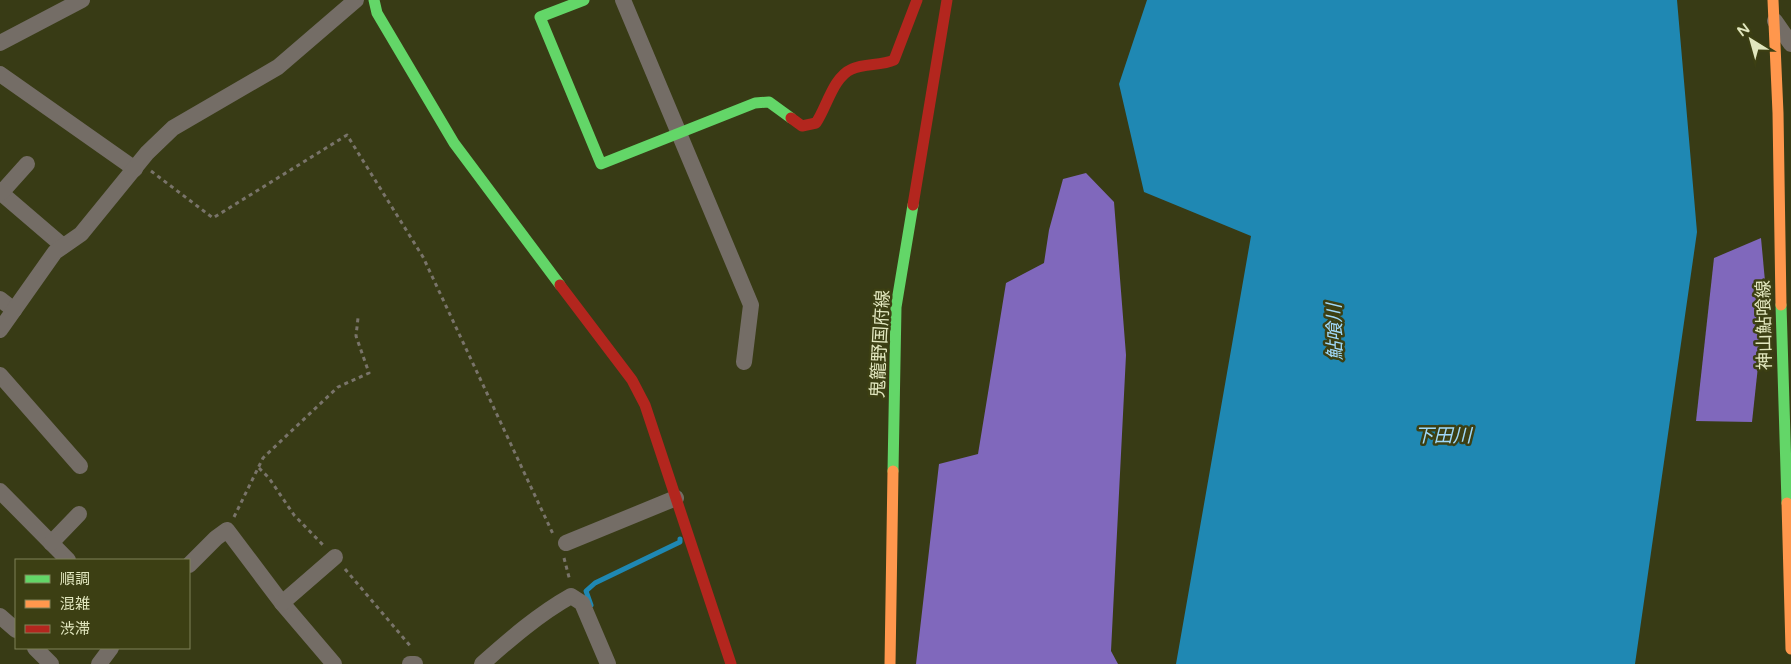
<svg xmlns="http://www.w3.org/2000/svg" width="1791" height="664" font-family="'Varela Round','Noto Sans JP',sans-serif">
  <rect width="100%" height="100%" fill="#383b15"/>
  <g fill="#8068bc">
    <polygon points="1086,173 1114,202 1126,355 1111,651 1118,664 916,664 939,464 978,454 1006,283 1044,263 1049,230 1063,179"/>
    <polygon points="1761,238 1766,292 1752,422 1696,421 1714,258"/>
  </g>
  <polygon fill="#1f88b3" points="1147,0 1677,0 1697,232 1635,664 1176,664 1251,236 1144,192 1119,84"/>
  <g fill="none" stroke-linecap="round" stroke-linejoin="round">
    <polyline stroke="#1f88b3" stroke-width="5" points="591,605 586,591 595,583 680,542 680,539"/>
    <g stroke="#79746a" stroke-width="3" stroke-dasharray="4 4" stroke-linecap="butt">
      <polyline points="151,171 213,218 347,135 423,257 553,534"/>
      <polyline points="259,468 269,478 294,515 324,546"/>
      <polyline points="234,517 263,458 338,387 369,373 356,336 358,318"/>
      <polyline points="564,558 570,581"/>
      <polyline points="345,569 412,648"/>
    </g>
    <g stroke="#746d66" stroke-width="16">
      <polyline points="623,0 751,305 744,362"/>
      <polyline points="1775,21 1791,44"/>
      <polyline points="0,43 82,0"/>
      <polyline points="0,74 135,169"/>
      <polyline points="0,192 63,246"/>
      <polyline points="1,193 27,164"/>
      <polyline points="0,299 14,310"/>
      <polyline points="0,330 55,252 81,234 147,153 173,128 278,67 356,0"/>
      <polyline points="0,375 80,466"/>
      <polyline points="0,491 68,560"/>
      <polyline points="51,543 79,514"/>
      <polyline points="566,543 676,498"/>
      <polyline points="189,565 216,538 227,530 282,603 334,664"/>
      <polyline points="282,603 335,557"/>
      <polyline points="0,616 16,630"/>
      <polyline points="35,648 51,664"/>
      <polyline points="99,664 111,648"/>
      <polyline points="410,664 415,664"/>
      <path d="M482,664C510,639 539,614 571,596L582,603L608,664"/>
    </g>
    <g stroke="#63d668" stroke-width="11">
      <polyline points="374,0 377,13 454,143 560,285"/>
      <polyline points="584,0 540,17 601,164 755,103 769,102 791,118"/>
      <polyline points="1781,305 1787,503"/>
      <polyline points="893,471 896,307 913,205"/>
    </g>
    <g stroke="#ff974d" stroke-width="11">
      <polyline points="1773,0 1778,113 1781,305"/>
      <polyline points="1787,503 1791,649"/>
      <polyline points="890,664 893,471"/>
    </g>
    <g stroke="#b3261e" stroke-width="11">
      <path d="M791,118L802,126L816,123C827,107 833,77 852,69C865,63 881,66 894,60L917,0"/>
      <polyline points="913,205 947,0"/>
      <polyline points="560,285 632,380 645,405 731,664"/>
    </g>
  </g>
  <g text-anchor="middle" stroke-width="5" stroke-linejoin="round" paint-order="stroke">
    <g font-size="18" fill="#e2e7bf" stroke="#3c3f13">
      <text transform="translate(1764 325) rotate(-91)" y="6">神山鮎喰線</text>
      <text transform="translate(880 344) rotate(-87)" y="6">鬼籠野国府線</text>
    </g>
    <g font-size="19" font-style="italic" fill="#a0d8f8" stroke="#3c3f13">
      <text transform="translate(1334 332) rotate(-91)" y="7">鮎喰川</text>
      <text x="1443" y="442">下田川</text>
    </g>
  </g>
  <rect x="15" y="559" width="175" height="90" fill="#3c3f13" stroke="#7e8258"/>
  <rect x="25" y="575" width="25" height="8" fill="#63d668" stroke="#7e8258"/>
  <text x="60" y="584" font-size="15" fill="#e2e7bf">順調</text>
  <rect x="25" y="600" width="25" height="8" fill="#ff974d" stroke="#7e8258"/>
  <text x="60" y="609" font-size="15" fill="#e2e7bf">混雑</text>
  <rect x="25" y="625" width="25" height="8" fill="#b3261e" stroke="#7e8258"/>
  <text x="60" y="634" font-size="15" fill="#e2e7bf">渋滞</text>
  <g transform="translate(1751 40) rotate(323)" stroke="#3c3f13" stroke-width="4" paint-order="stroke">
  <path d="M0-4L9 19L0 12L-9 19Z" fill="#e2e7bf"/>
  <text y="-8" font-size="14" font-weight="bold" text-anchor="middle" fill="#e2e7bf">N</text>
  </g>
</svg>
